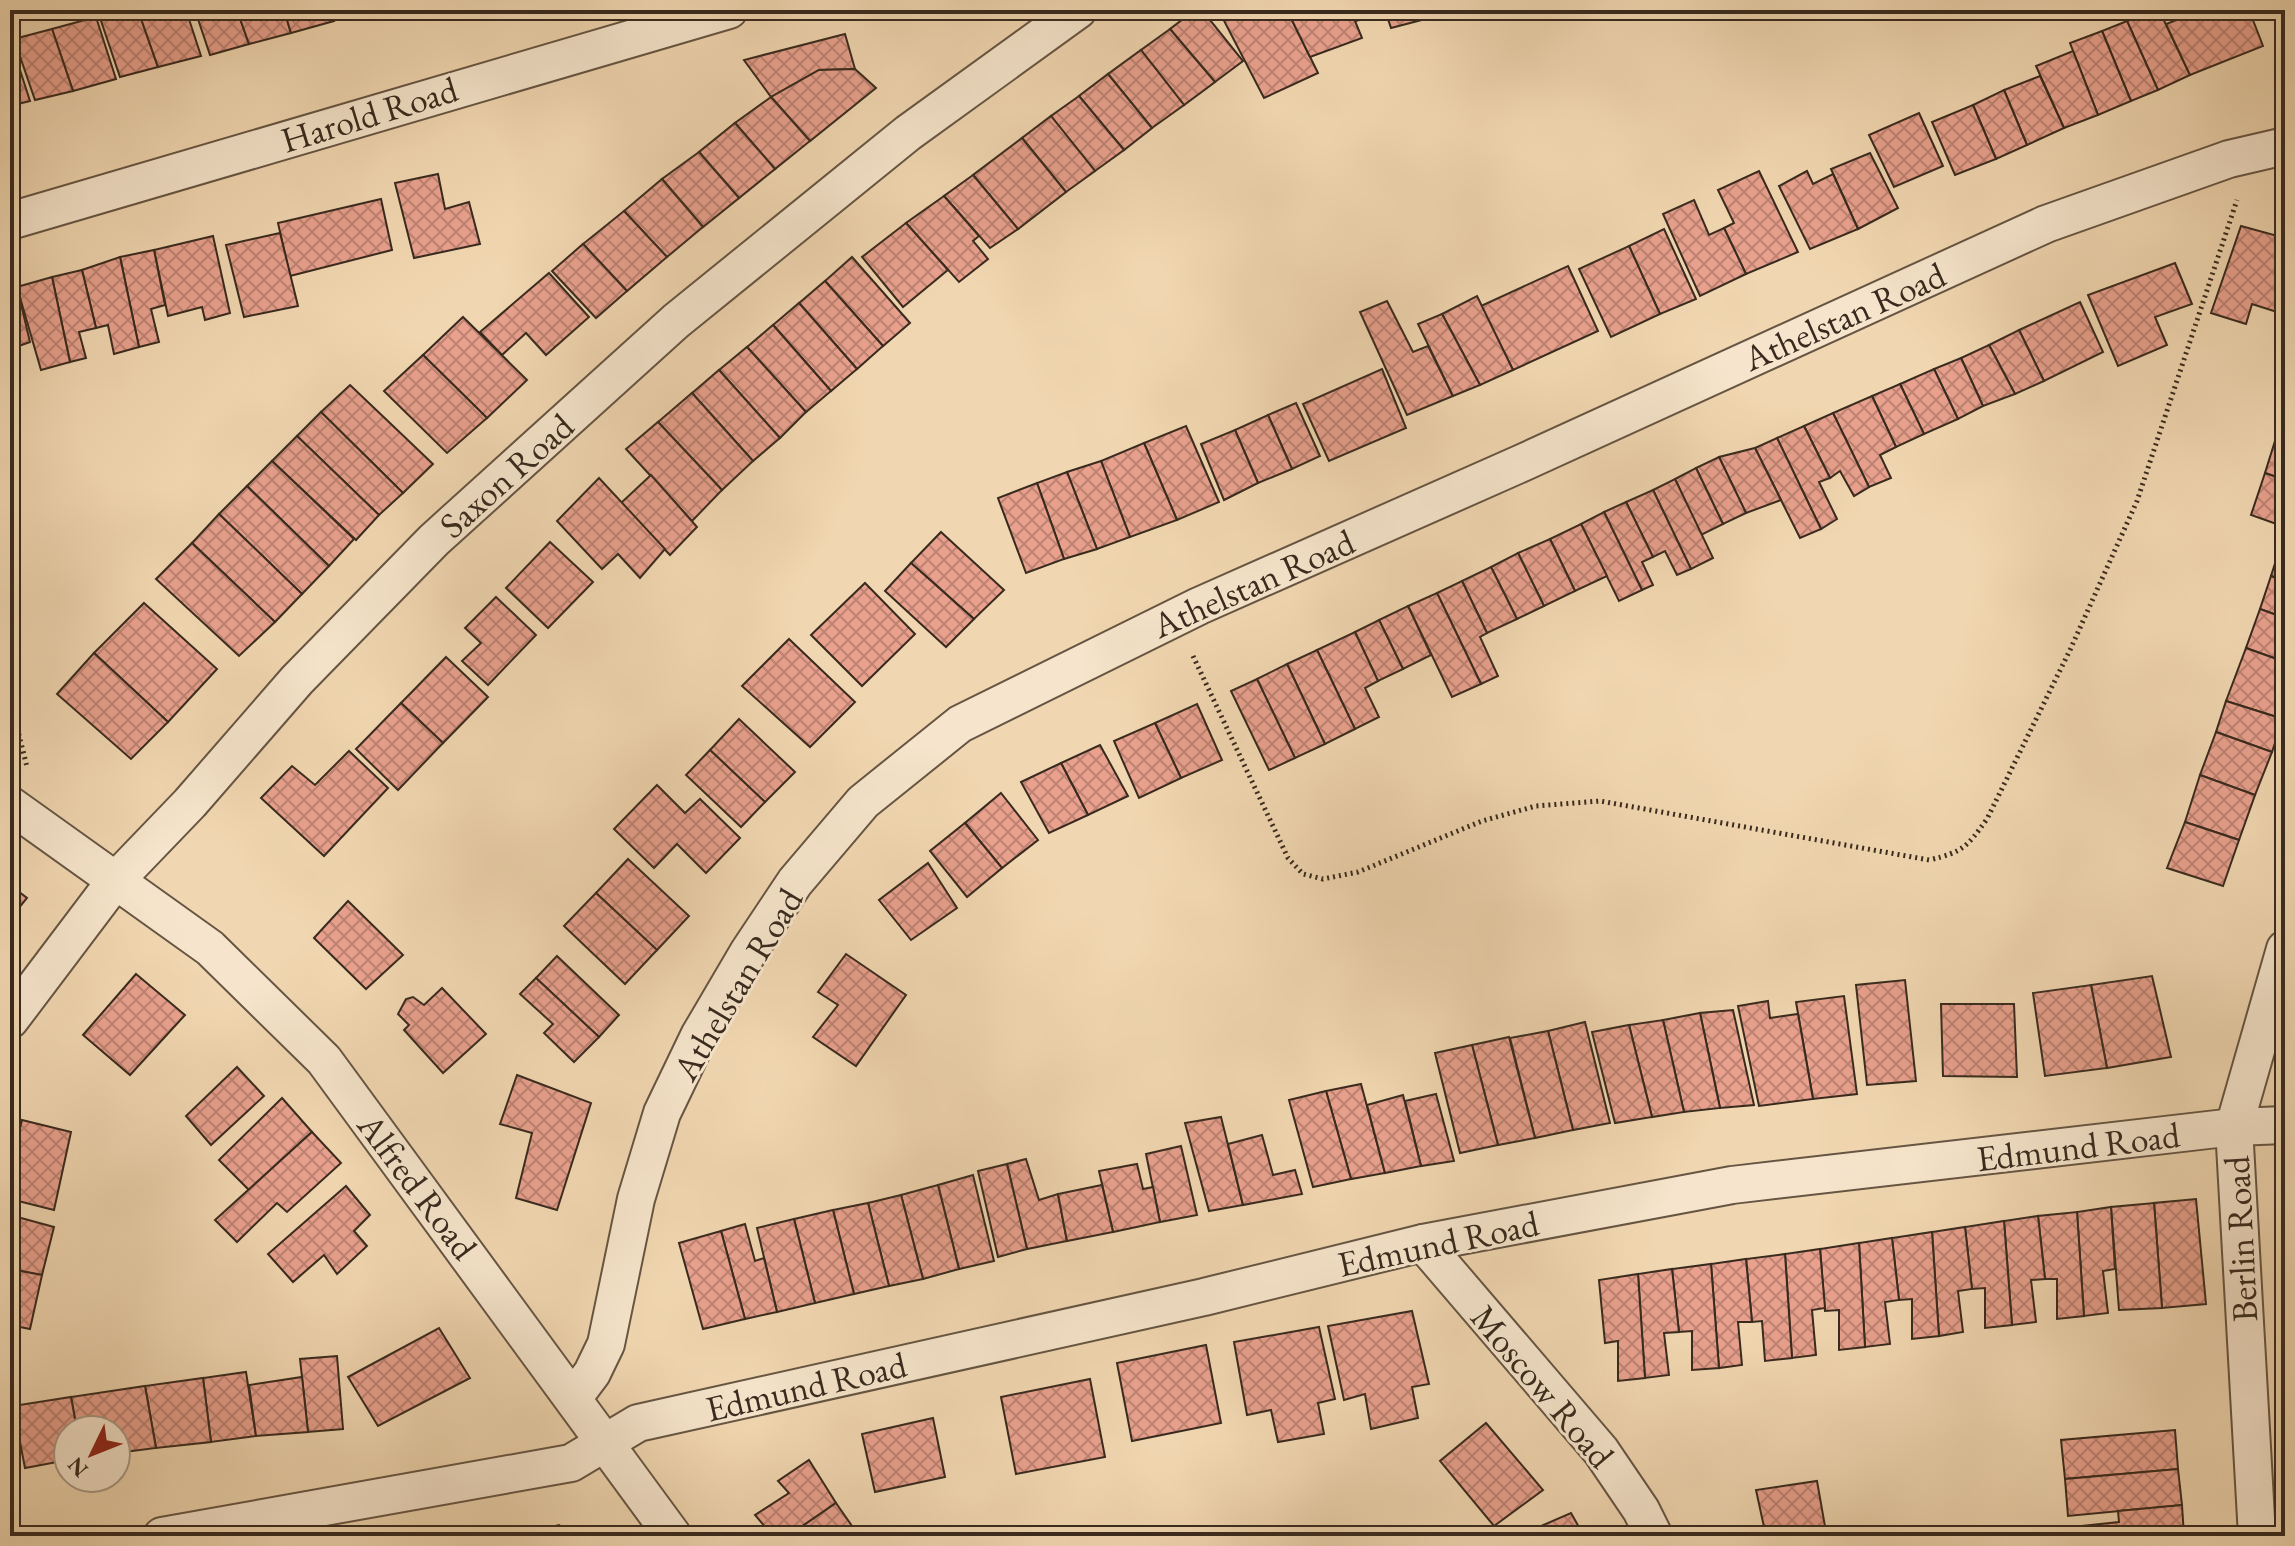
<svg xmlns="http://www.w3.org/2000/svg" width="2295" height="1546" font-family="'EB Garamond',serif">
  <defs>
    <pattern id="building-cross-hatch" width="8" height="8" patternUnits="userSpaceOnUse" patternTransform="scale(2)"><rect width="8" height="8" fill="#e9a18e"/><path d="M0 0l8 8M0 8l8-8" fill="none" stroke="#be8373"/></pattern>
  </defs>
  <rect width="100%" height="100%" fill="#f1d7b1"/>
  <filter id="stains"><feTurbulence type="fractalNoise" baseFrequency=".0025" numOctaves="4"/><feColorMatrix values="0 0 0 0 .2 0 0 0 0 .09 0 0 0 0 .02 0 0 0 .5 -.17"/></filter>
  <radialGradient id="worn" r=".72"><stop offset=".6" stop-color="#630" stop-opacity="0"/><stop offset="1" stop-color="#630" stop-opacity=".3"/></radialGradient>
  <g fill="url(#building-cross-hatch)" stroke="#382a1e" stroke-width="2">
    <polygon points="120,10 138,10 158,67 120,77 99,15"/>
    <polygon points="138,10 186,10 201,56 158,67"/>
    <polygon points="195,10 237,10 249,44 210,55"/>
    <polygon points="237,10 284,10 291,33 249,44"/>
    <polygon points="284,10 330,10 334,21 291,33"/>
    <polygon points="335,10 371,10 337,18"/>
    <polygon points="1195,10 1202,10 1243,61 1215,82 1170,29"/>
    <polygon points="1287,10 1318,73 1264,98 1219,11"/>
    <polygon points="1287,10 1381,10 1383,15 1355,21 1362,38 1310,57"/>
    <polygon points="1385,10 1460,10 1391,28"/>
    <polygon points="2159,10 2190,75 2158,90 2127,21"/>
    <polygon points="2203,10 2249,10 2263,46 2190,75 2166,24"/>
    <polygon points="2281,10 2285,10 2285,73 2280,73"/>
    <polygon points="96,17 116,79 73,91 52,29"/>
    <polygon points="2127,21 2158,90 2131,101 2102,31"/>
    <polygon points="52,29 73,91 35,100 14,39"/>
    <polygon points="1170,29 1215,82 1184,105 1141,50"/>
    <polygon points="2102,31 2131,101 2098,115 2070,43"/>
    <polygon points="845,34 855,69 819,70 771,97 744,60"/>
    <polygon points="10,39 30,101 10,106"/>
    <polygon points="1141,50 1184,105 1152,128 1108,74"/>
    <polygon points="2073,51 2098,115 2064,128 2036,66"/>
    <polygon points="855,69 876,88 810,141 771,97 819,70"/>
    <polygon points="1108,74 1152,128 1124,150 1079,96"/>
    <polygon points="2040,76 2064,128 2027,145 2004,90"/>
    <polygon points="2004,90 2027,145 1996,159 1973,105"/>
    <polygon points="1079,96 1124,150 1095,171 1051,116"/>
    <polygon points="771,97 810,141 775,169 735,123"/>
    <polygon points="1973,105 1996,159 1955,175 1932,122"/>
    <polygon points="1919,113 1943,166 1894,187 1869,135"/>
    <polygon points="1051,116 1095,171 1066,192 1022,138"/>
    <polygon points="735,123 775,169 739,198 699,152"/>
    <polygon points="1022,138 1066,192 1018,229 973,175"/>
    <polygon points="699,152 739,198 703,227 662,179"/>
    <polygon points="1870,153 1898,208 1858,229 1831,169"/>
    <polygon points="1759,171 1798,252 1746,274 1724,228 1734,223 1718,190"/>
    <polygon points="1807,171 1813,184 1833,174 1858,229 1810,249 1779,186"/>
    <polygon points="438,174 445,209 469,202 480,244 414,258 395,183"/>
    <polygon points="973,175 1018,229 990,248 944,196"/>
    <polygon points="662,179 703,227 667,257 624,211"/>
    <polygon points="944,196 979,236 973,241 988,259 959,282 906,223"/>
    <polygon points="381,199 392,250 290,276 278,223"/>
    <polygon points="1694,200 1709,235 1724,228 1746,274 1700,296 1663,214"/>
    <polygon points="624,211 667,257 627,291 583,244"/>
    <polygon points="906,223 948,270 903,307 862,257"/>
    <polygon points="2241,226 2285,238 2285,291 2277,312 2252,304 2246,324 2211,313"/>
    <polygon points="1664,229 1696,299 1660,314 1629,246"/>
    <polygon points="280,233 298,306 244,317 226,245"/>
    <polygon points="213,236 230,313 205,320 202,307 168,316 154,250"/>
    <polygon points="583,244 627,291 596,318 552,271"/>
    <polygon points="1629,246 1660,314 1611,337 1579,269"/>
    <polygon points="154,250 165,305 151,309 159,342 139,347 120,257"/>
    <polygon points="120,257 139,347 114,354 108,325 96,328 82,270"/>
    <polygon points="852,257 910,323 883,346 825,281"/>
    <polygon points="2175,263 2192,304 2155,317 2167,345 2118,366 2088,295"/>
    <polygon points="1568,266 1598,331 1513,370 1481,306"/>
    <polygon points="82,270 96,328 79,332 86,358 70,362 52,277"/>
    <polygon points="549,273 589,317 546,355 526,333 502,355 480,332"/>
    <polygon points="52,277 70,362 41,370 17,287"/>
    <polygon points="825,281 883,346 857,369 799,303"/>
    <polygon points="17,287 30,342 13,348 20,376 10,379 10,289"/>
    <polygon points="1477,296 1513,370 1480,385 1442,314"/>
    <polygon points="1387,301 1413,352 1428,346 1453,396 1407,415 1360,312"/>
    <polygon points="2080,302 2103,352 2044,381 2019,330"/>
    <polygon points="799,303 857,369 831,391 773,325"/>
    <polygon points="1442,314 1480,385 1453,396 1418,324"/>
    <polygon points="463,317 527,380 487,418 423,355"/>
    <polygon points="773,325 831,391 806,412 747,347"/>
    <polygon points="2019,330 2044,381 2015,394 1989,345"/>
    <polygon points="1989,345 2015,394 1983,406 1961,358"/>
    <polygon points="747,347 806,412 780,438 719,370"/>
    <polygon points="423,355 487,418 447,453 384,391"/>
    <polygon points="1961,358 1983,406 1958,419 1934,369"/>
    <polygon points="1382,369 1406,428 1329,461 1303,404"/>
    <polygon points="1934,369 1958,419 1924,434 1900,384"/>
    <polygon points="719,370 780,438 753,461 692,393"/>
    <polygon points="1900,384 1924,434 1896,447 1872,396"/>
    <polygon points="350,385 433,464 403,493 321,412"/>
    <polygon points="692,393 753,461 722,490 658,422"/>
    <polygon points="1872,396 1896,447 1880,455 1891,478 1869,487 1833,413"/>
    <polygon points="1296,403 1320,456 1292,469 1268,415"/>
    <polygon points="2285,409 2285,480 2265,473"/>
    <polygon points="321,412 403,493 379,515 297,436"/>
    <polygon points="1833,413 1869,487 1854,496 1840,471 1830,478 1804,426"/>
    <polygon points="1268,415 1292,469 1258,483 1235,430"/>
    <polygon points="658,422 722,490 692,521 626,449"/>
    <polygon points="1186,426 1219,502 1177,520 1144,443"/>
    <polygon points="1804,426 1830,478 1819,482 1837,519 1821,529 1777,438"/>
    <polygon points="1235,430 1258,483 1224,500 1201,444"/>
    <polygon points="297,436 379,515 356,540 272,461"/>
    <polygon points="1777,438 1821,529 1800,538 1755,448"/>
    <polygon points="1144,443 1177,520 1130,537 1101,461"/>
    <polygon points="1755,448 1781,500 1746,513 1719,457"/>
    <polygon points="1719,457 1746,513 1723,524 1696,468"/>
    <polygon points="272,461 354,539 329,566 247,486"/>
    <polygon points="1101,461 1130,537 1097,549 1067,472"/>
    <polygon points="1696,468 1723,524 1701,535 1675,479"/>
    <polygon points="1067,472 1097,549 1064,559 1037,483"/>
    <polygon points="2265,473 2285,480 2285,527 2251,515"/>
    <polygon points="651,475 697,527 670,555 621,503"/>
    <polygon points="599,478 665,549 640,578 618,554 602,569 557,521"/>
    <polygon points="1675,479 1713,558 1691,569 1653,490"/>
    <polygon points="1037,483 1064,559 1026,573 998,498"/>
    <polygon points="247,486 329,566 302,594 219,514"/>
    <polygon points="1653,490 1691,569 1677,575 1665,551 1653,557 1626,502"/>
    <polygon points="1626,502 1653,557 1642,562 1653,585 1642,590 1604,512"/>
    <polygon points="1604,512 1642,590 1619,601 1581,524"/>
    <polygon points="219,514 302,594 275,622 192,543"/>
    <polygon points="1581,524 1607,576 1575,591 1550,539"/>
    <polygon points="941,532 1004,590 974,619 911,563"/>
    <polygon points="1550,539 1575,591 1544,606 1518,553"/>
    <polygon points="550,542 593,582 548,628 506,588"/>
    <polygon points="192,543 275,622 239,656 156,579"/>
    <polygon points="2281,545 2285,547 2285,581 2271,576"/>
    <polygon points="1518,553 1544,606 1517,619 1491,567"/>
    <polygon points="911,563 974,619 946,647 885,591"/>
    <polygon points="1491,567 1517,619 1487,633 1462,581"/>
    <polygon points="2271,576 2285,581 2285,618 2260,609"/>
    <polygon points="1462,581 1487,633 1480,637 1498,676 1481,684 1437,593"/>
    <polygon points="865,583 915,634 862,686 811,635"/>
    <polygon points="1437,593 1481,684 1452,697 1408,606"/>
    <polygon points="496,597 536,635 488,685 462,661 481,643 465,628"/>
    <polygon points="144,603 217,669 168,722 94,653"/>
    <polygon points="1408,606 1431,655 1403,669 1379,620"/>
    <polygon points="2260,609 2285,618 2285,662 2246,648"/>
    <polygon points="1379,620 1403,669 1378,681 1355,632"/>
    <polygon points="1355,632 1378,681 1365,688 1379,717 1355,729 1317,650"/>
    <polygon points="789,639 855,702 810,747 742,686"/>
    <polygon points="2246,648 2285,662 2283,719 2226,701"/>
    <polygon points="1317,650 1355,729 1325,744 1287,664"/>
    <polygon points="94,653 168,722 131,759 57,694"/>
    <polygon points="446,657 488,697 443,743 401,703"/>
    <polygon points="1287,664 1325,744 1295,758 1257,679"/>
    <polygon points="1257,679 1295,758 1269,770 1231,691"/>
    <polygon points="2226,701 2283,719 2272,752 2216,732"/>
    <polygon points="401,703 443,743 398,790 356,749"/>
    <polygon points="1197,704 1222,760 1181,778 1155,723"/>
    <polygon points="739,719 795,772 765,802 710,750"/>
    <polygon points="1155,723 1181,778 1139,798 1114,741"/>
    <polygon points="2216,732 2272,752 2255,795 2200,775"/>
    <polygon points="1100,745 1128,796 1088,815 1061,763"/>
    <polygon points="710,750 765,802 741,827 686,775"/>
    <polygon points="349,751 388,788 324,856 261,798 292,766 315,785"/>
    <polygon points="1061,763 1088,815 1049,833 1021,782"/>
    <polygon points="2200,775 2255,795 2239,840 2185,822"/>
    <polygon points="657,785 685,813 700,799 740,838 706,873 677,844 654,868 614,829"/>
    <polygon points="1001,793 1038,840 1002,868 965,823"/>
    <polygon points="2185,822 2239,840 2223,886 2167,868"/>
    <polygon points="965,823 1002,868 967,897 930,851"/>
    <polygon points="628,859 689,916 657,950 596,893"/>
    <polygon points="928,863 957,908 911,940 879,900"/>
    <polygon points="10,885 27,898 10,919"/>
    <polygon points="596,893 657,950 625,984 564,926"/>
    <polygon points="348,901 403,955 366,989 314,938"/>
    <polygon points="846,954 906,995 856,1066 813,1037 838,1005 818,992"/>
    <polygon points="557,956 619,1015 599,1037 536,978"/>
    <polygon points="136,974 185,1015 130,1075 83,1035"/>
    <polygon points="2152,976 2171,1057 2107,1068 2091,985"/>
    <polygon points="536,978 599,1037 574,1062 544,1033 553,1024 520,994"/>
    <polygon points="1905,980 1916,1081 1867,1085 1856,985"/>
    <polygon points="2091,985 2107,1068 2045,1076 2033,993"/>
    <polygon points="442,988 486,1034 443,1073 404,1030 409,1025 398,1014 406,999 413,997 424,1005"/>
    <polygon points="1844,996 1857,1094 1813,1099 1796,1002"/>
    <polygon points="1768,1001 1770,1018 1798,1014 1813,1099 1759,1106 1738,1006"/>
    <polygon points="1941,1004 2014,1004 2017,1077 1943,1076"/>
    <polygon points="1733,1010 1754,1105 1720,1108 1700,1013"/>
    <polygon points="1700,1013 1720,1108 1684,1112 1663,1020"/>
    <polygon points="1663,1020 1684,1112 1652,1117 1629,1025"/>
    <polygon points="1585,1022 1610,1123 1573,1130 1548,1031"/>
    <polygon points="1629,1025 1652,1117 1615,1123 1592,1032"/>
    <polygon points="1548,1031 1573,1130 1535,1138 1510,1038"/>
    <polygon points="1509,1037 1535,1138 1498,1145 1472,1045"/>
    <polygon points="1472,1045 1498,1145 1460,1153 1435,1053"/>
    <polygon points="237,1067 264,1096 211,1145 186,1116"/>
    <polygon points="517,1075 591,1103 557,1210 516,1198 532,1133 500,1124"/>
    <polygon points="1361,1084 1385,1173 1351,1179 1326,1091"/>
    <polygon points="1326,1091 1351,1179 1313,1187 1289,1100"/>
    <polygon points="1436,1094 1454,1161 1421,1166 1405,1101"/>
    <polygon points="1403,1095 1421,1166 1385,1173 1367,1105"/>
    <polygon points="282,1098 312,1132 249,1190 219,1160"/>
    <polygon points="1221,1117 1243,1205 1209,1211 1185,1123"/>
    <polygon points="22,1120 71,1132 54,1210 10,1199 10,1168"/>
    <polygon points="312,1132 341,1163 287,1212 277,1203 237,1242 215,1220"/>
    <polygon points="1262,1135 1273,1175 1295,1170 1302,1194 1243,1205 1228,1144"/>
    <polygon points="1181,1146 1197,1215 1160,1222 1146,1154"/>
    <polygon points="1026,1159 1039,1200 1058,1194 1067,1241 1027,1249 1007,1164"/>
    <polygon points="1007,1164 1027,1249 998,1257 978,1171"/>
    <polygon points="1137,1164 1143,1189 1153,1187 1160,1222 1113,1232 1099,1171"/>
    <polygon points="973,1175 994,1261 959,1269 938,1185"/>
    <polygon points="938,1185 959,1269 923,1279 901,1195"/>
    <polygon points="1102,1185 1113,1232 1067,1241 1058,1194"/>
    <polygon points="346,1186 370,1215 354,1231 367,1246 337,1274 324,1255 293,1282 268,1254"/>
    <polygon points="901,1195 923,1279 889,1286 868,1203"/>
    <polygon points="2196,1199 2206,1304 2162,1308 2154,1203"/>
    <polygon points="868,1203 889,1286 854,1294 833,1210"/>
    <polygon points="2154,1203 2162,1308 2119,1310 2111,1207"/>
    <polygon points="2111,1207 2115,1269 2103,1271 2108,1313 2084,1316 2077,1212"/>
    <polygon points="833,1210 854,1294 815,1303 794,1219"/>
    <polygon points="2077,1212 2084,1316 2057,1319 2057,1279 2045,1279 2038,1216"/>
    <polygon points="10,1215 54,1227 42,1275 10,1269"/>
    <polygon points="2038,1216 2045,1279 2031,1280 2036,1322 2012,1325 2004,1221"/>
    <polygon points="794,1219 815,1303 777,1312 757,1228"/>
    <polygon points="2004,1221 2012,1325 1985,1328 1985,1288 1972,1289 1965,1227"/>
    <polygon points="745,1224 755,1261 764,1258 777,1312 745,1319 721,1231"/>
    <polygon points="1965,1227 1972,1289 1958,1291 1963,1332 1939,1336 1932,1232"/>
    <polygon points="721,1231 745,1319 703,1329 679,1243"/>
    <polygon points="1932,1232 1939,1336 1912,1339 1912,1299 1899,1300 1892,1238"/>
    <polygon points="1892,1238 1899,1300 1885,1302 1890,1344 1865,1347 1859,1243"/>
    <polygon points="1859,1243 1865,1347 1839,1350 1839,1310 1825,1311 1820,1249"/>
    <polygon points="1820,1249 1825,1308 1812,1310 1816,1355 1792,1358 1785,1254"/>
    <polygon points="1785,1254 1792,1358 1765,1361 1762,1321 1752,1322 1746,1259"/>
    <polygon points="1746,1259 1752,1322 1738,1322 1742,1365 1719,1368 1711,1264"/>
    <polygon points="1711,1264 1719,1368 1692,1370 1692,1331 1679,1332 1672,1269"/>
    <polygon points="10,1269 42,1275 30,1329 10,1325"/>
    <polygon points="1672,1269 1679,1332 1664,1333 1669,1375 1645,1378 1638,1274"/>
    <polygon points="1638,1274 1645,1378 1618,1381 1618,1341 1605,1343 1599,1280"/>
    <polygon points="1412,1311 1429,1384 1412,1387 1418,1418 1371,1429 1365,1394 1344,1400 1328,1326"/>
    <polygon points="1319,1327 1335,1399 1318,1403 1324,1434 1278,1442 1271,1410 1247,1415 1234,1342"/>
    <polygon points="439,1328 470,1378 378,1426 348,1377"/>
    <polygon points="1206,1345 1221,1423 1132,1441 1117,1363"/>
    <polygon points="337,1356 343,1429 308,1432 300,1359"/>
    <polygon points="246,1372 256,1436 211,1442 203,1378"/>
    <polygon points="302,1377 308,1432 256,1436 249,1385"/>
    <polygon points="203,1378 211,1442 156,1448 145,1386"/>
    <polygon points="1090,1379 1105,1457 1016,1474 1001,1397"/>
    <polygon points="145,1386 156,1448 116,1453 116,1430 77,1430 71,1397"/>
    <polygon points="71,1397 77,1430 68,1430 68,1460 25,1468 13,1406"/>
    <polygon points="933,1418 945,1477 875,1492 862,1434"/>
    <polygon points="1486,1423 1543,1490 1494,1526 1440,1461"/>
    <polygon points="2175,1430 2178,1469 2065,1479 2061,1440"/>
    <polygon points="809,1460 836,1503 788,1536 773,1536 755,1515 789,1493 778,1481"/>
    <polygon points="2178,1469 2182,1505 2068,1516 2065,1479"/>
    <polygon points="1817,1481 1826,1532 1766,1536 1756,1490"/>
    <polygon points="836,1503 859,1536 788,1536"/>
    <polygon points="2182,1505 2184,1536 2073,1536 2072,1527 2119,1522 2118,1511"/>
    <polygon points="1571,1513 1584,1536 1518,1536"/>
    <polygon points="559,1525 576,1536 515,1536"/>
  </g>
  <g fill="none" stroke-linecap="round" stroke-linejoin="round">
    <defs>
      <g id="street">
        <polyline points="10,221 729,10"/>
        <polyline points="10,805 210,948 324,1060 673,1536"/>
        <polyline points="10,1020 115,881 190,803 297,680 434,540 676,321 908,133 1078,10"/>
        <polyline points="1423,1243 1601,1451 1641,1510 1654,1536"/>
        <polyline points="574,1397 592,1373 606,1344 636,1199 662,1113 699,1036 749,951 795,882 863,802 960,724 1199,606 1522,463 2046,224 2229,159 2285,146"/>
        <polyline points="162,1536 571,1463 638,1423 1204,1297 1423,1243 1732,1185 2234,1127 2285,1125"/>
        <polyline points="2257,1536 2234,1127 2285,949"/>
      </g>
    </defs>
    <use href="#street" stroke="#665543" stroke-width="40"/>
    <g stroke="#382a1e" stroke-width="5" stroke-dasharray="2 4" stroke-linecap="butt">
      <path d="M1193,656L1288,858L1303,874L1323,879L1358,872L1482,821L1536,806L1600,801L1929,860C1963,852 1967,847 1987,819L2070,650L2137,501L2237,200"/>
      <polyline points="10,699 27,767"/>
    </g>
    <use href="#street" stroke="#f6e5cc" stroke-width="36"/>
  </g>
  <g text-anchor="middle" stroke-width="6" stroke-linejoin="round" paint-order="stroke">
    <g font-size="36" fill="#382a1e" stroke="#f6e5cc">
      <text transform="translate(369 114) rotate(-17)" y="13">Harold Road</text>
      <text transform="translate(1844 316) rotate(-24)" y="13">Athelstan Road</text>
      <text transform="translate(506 475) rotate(-42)" y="13">Saxon Road</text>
      <text transform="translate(1253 583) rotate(-24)" y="13">Athelstan Road</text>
      <text transform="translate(737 984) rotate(-59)" y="13">Athelstan Road</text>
      <text transform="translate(2078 1146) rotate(-7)" y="13">Edmund Road</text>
      <text transform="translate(418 1186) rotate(53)" y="13">Alfred Road</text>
      <text transform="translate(2240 1239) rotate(-93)" y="13">Berlin Road</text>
      <text transform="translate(1438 1243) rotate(-12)" y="13">Edmund Road</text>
      <text transform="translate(806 1386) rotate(-13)" y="13">Edmund Road</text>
      <text transform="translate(1543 1386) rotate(50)" y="13">Moscow Road</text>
    </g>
  </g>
  <rect width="2295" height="1546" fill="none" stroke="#f1d7b1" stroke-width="40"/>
  <rect x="12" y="12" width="2271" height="1522" fill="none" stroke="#382a1e" stroke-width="4"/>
  <rect x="20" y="20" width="2255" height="1506" fill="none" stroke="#382a1e" stroke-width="2"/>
  <g transform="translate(92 1454) rotate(227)"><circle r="38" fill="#f6e5cc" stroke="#aa9a86" stroke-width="2"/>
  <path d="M0-6L14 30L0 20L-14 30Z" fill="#8f2418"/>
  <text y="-12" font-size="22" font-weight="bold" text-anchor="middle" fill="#382a1e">N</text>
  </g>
  <rect width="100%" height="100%" filter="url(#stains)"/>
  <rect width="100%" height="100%" fill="url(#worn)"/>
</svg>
